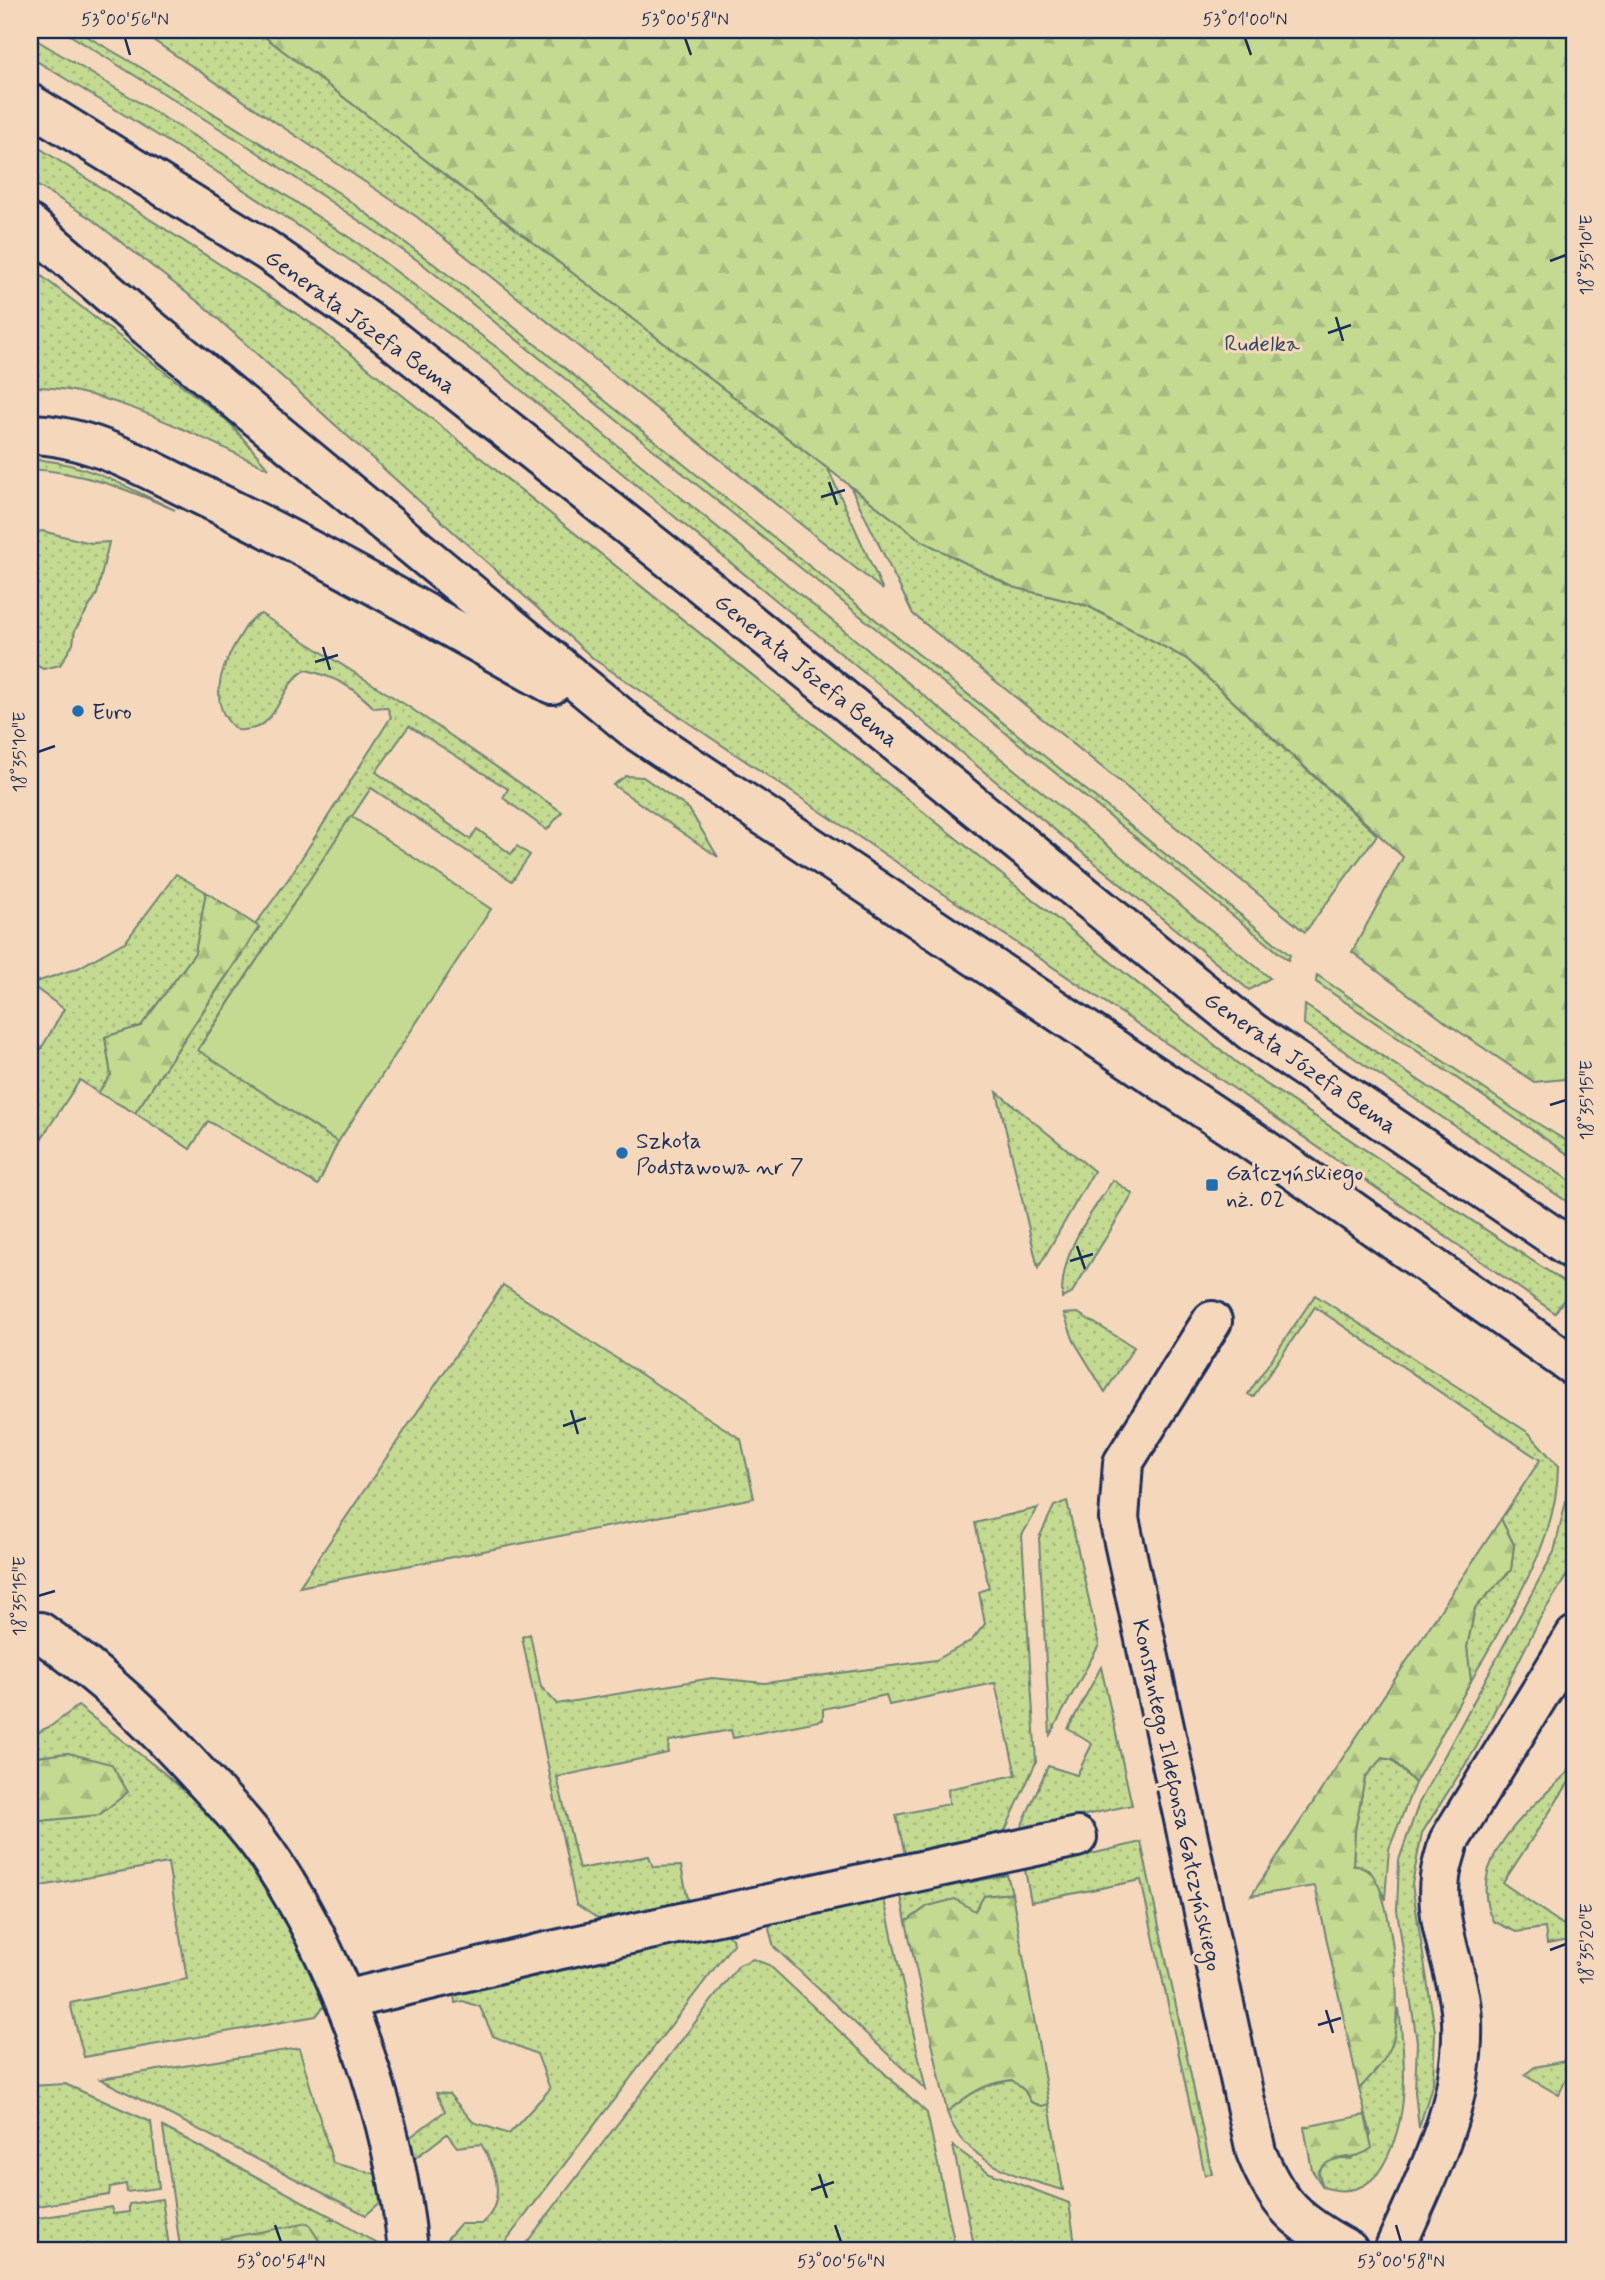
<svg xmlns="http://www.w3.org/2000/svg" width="1605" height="2280" font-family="Mynerve,sans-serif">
  <defs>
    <pattern id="green-dots" width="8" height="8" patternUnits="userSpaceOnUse" patternTransform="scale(1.75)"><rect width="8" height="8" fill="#c3da90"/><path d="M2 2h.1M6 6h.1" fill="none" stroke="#a7bb7f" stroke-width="1.8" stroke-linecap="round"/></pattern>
    <pattern id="forest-firs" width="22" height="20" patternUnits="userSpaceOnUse" patternTransform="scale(1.75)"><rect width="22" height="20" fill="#c3da90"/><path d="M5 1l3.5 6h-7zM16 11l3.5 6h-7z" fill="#a7bb7f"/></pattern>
  </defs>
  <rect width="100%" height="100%" fill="#f5d8bb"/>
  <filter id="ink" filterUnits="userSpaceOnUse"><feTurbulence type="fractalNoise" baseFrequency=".0143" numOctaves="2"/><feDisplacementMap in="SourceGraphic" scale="14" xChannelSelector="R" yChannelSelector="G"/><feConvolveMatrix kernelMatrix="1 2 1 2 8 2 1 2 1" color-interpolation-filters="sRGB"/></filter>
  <g filter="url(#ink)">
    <g fill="url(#green-dots)" stroke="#6f8477" stroke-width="2">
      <polygon points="62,30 76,30 145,70 339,193 467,289 1290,955 1288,960 420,262 254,150"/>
      <polygon points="138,30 256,30 828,469 883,590 417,217"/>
      <polygon points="30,36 222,153 365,248 499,349 1270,978 1249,990 487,362 354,263 211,168 30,57"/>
      <polygon points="30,142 317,327 1251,1074 1572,1287 1555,1313 1239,1092 595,660 206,308 90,218 30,181"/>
      <path d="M30,267L229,422L269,469C200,438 105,385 30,387Z"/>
      <path d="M42,460C90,465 131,489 175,510C127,489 83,472 30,469V461Z"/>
      <polygon points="850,486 922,541 1013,587 1088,606 1187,659 1377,835 1305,932 913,614"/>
      <polygon points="42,531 91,543 109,542 97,594 75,630 73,644 60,665 43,669 30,662 30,534"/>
      <path d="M261,614L409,707L562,812L547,830L503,798L508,789L409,726L376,772L470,839L477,829L511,854L517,846L530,855L512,881L371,788L198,1049L338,1142L318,1185L208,1121L190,1149L135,1113L259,928L255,925L289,878L391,717L387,707L374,708C354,687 335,677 306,670C275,687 282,733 237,730C207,706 220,669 237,641C244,630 248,619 261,614Z"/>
      <polygon points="626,776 643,777 689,809 718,857 613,785"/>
      <polygon points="176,874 206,892 195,953 141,1026 105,1037 111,1075 98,1093 80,1080 30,1156 30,1043 41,1049 64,1009 30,984 78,968 126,941"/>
      <polygon points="1317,975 1512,1108 1575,1146 1575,1159 1316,982"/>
      <polygon points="1305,1005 1575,1184 1575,1207 1304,1024"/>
      <polygon points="997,1092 1094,1171 1038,1268"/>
      <path d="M1113,1180L1133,1194L1071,1294L1062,1298C1061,1250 1088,1218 1113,1180Z"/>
      <polygon points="503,1285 741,1439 754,1498 299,1587"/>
      <path d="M1315,1295L1529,1433L1558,1466C1558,1544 1507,1614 1471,1681L1467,1647L1475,1608L1511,1569L1514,1545L1501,1519L1540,1460L1315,1307L1253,1397L1248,1394Z"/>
      <polygon points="1078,1313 1134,1347 1105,1392 1074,1341 1064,1314"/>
      <polygon points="1575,1482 1575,1562 1539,1620 1477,1746 1422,1833 1412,1884 1435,2031 1433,2082 1419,2128 1415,2092 1417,2042 1397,1910 1399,1860 1419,1803 1554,1552 1570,1484"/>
      <polygon points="1067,1501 1099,1645 1050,1735 1039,1538 1054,1506"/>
      <polygon points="1038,1508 1022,1535 1036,1762 1003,1835 905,1854 896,1815 949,1804 948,1789 1016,1775 995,1683 889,1705 886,1695 823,1709 823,1720 733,1738 731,1730 669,1741 668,1753 557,1777 579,1869 649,1856 653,1867 681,1866 688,1900 600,1920 576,1904 522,1637 530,1634 541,1687 557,1704 712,1678 765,1683 936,1660 972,1640 985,1624 979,1592 989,1588 975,1523"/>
      <polygon points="1101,1667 1132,1805 1020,1829 1048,1766 1077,1775 1092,1744 1068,1729"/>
      <polygon points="78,1706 164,1773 219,1822 291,1924 325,2005 316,2016 84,2057 70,2003 187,1979 168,1863 30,1888 30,1822 99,1815 68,1753 30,1758 30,1736 51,1726"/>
      <polygon points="1382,1758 1392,1760 1415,1783 1389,1849 1385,1898 1370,1871 1353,1864 1355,1830 1365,1776"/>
      <path d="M1575,1765V1773L1503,1883L1575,1933V1939L1547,1944L1545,1928L1516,1932L1493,1921C1462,1857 1535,1807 1575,1765Z"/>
      <polygon points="1141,1842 1212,2174 1205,2175 1141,1880 1031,1902 1025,1870"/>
      <polygon points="1007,1875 1012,1893 984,1896 975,1912 928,1906 906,1922 901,1896"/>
      <polygon points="884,1899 926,2090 774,1947 769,1929 772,1923 780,1918"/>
      <path d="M723,1933L732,1938L733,1944L499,2250H437L460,2224H482C506,2201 497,2170 481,2144L457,2147L447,2134L410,2162L404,2142L445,2111L436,2093L449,2094L473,2122L509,2134L550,2089L537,2054L493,2036L480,2007L463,2001L455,2003L454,1993Z"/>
      <polygon points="753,1959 769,1965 927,2113 956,2250 521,2250 739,1965"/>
      <path d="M1399,2008C1405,2063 1411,2118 1382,2167C1369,2189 1348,2195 1323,2187L1318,2172C1326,2160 1337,2155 1351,2159L1371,2135L1359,2089C1385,2061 1393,2046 1399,2008Z"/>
      <polygon points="299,2048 333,2163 380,2175 384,2199 366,2215 100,2079"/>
      <polygon points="1575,2059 1575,2078 1565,2080 1559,2095 1524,2075 1535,2067"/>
      <path d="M1013,2080L1025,2091L1031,2102L1042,2106L1049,2104L1063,2190C1018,2178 963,2161 947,2112C969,2094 985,2083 1013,2080Z"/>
      <polygon points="65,2084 151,2122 159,2188 127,2192 126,2184 110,2187 109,2195 30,2207 30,2086"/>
      <polygon points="163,2127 334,2218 328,2220 336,2220 388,2250 325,2250 325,2247 222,2239 223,2250 30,2250 30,2219 111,2207 113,2214 129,2212 129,2204 162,2199 169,2247 180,2247"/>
      <polygon points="953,2146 990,2173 1069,2203 1076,2250 975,2250"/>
    </g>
    <g fill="url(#forest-firs)" stroke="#6f8477" stroke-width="2">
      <polygon points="256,30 1575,30 1575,1078 1534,1082 1448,1024 1352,952 1403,857 1187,659 1088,606 1013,587 922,541"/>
      <polygon points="206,892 259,927 135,1113 98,1093 111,1075 105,1037 141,1026 195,953"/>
      <path d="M1501,1519L1514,1545L1511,1570L1475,1608L1467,1647L1471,1681L1415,1783L1393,1760L1382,1758L1365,1777L1355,1830L1353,1864C1359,1867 1368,1869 1372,1874C1392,1898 1403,2010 1393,2041C1387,2060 1372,2075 1359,2089L1315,1886L1251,1896Z"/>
      <polygon points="68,1753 111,1764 128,1792 99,1815 30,1822 30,1758"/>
      <path d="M1012,1893L1049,2104L1042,2106L1031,2102L1025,2091L1012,2080C984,2083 969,2094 947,2112L906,1922L928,1906L955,1899L975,1911L984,1896Z"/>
      <path d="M1365,2115L1372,2148C1354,2163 1332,2151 1318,2172L1323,2187L1312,2170L1304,2127Z"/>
      <polygon points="308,2223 325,2250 223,2250 221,2239"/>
    </g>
    <polygon fill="#c3da90" stroke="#6f8477" stroke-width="2" points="351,816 491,909 338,1142 198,1050"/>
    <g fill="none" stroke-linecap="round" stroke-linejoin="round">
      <defs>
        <g id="street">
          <path d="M1212,1321L1123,1463L1119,1519L1256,2152C1277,2205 1298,2223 1348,2250"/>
          <path d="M40,1632C104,1677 149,1720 201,1777C226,1804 253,1832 273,1863C345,1972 395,2120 408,2250"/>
          <polyline points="345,2000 538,1954 1077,1837"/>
          <path d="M1394,2250C1427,2175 1465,2105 1462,2021C1460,1973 1434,1925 1440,1878C1441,1866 1446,1853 1449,1841L1575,1636"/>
        </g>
        <g id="secondary">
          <polyline points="30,104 266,250 382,331 693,577 1252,1032 1575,1251"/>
          <polyline points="30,225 148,327 637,731 1245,1136 1575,1367"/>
          <path d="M30,434C90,435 146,468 199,494C320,552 435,619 552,684"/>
        </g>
      </defs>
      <use href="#street" stroke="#1b2f5e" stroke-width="44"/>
      <use href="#secondary" stroke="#1b2f5e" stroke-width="44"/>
      <use href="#street" stroke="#f5d8bb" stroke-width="38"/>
      <use href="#secondary" stroke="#f5d8bb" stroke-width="38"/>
    </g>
  </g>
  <path fill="none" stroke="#1b2f5e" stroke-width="2.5" d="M125,38L130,55M685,38L691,55M1245,38L1251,55M1550,261L1566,255M1336,317L1343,341M1328,333L1351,325M829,482L837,505M821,497L845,490M323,647L330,670M315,662L338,655M38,752L55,746M1550,1105L1566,1100M1077,1246L1085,1269M1070,1261L1093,1254M571,1410L578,1434M563,1426L586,1418M38,1596L55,1591M1550,1950L1566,1944M1326,2010L1333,2033M1318,2025L1341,2018M819,2174L827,2198M811,2190L834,2182M275,2225L281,2242M835,2225L841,2242M1396,2225L1401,2242"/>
  <g fill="#1f6fb2" stroke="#f5d8bb" stroke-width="2.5">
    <circle cx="78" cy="711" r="7"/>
    <circle cx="622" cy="1153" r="7"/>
    <rect x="1205" y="1178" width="14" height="14" rx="3.5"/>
  </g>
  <g text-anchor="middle" stroke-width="6" stroke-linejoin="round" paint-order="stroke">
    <g font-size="23" fill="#1b2f5e" stroke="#f5d8bb">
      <text transform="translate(361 321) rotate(36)" y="8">Generała Józefa Bema</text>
      <text transform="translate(807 670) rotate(39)" y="8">Generała Józefa Bema</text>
      <text transform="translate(1301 1062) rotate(35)" y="8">Generała Józefa Bema</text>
      <text transform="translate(1178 1795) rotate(78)" y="8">Konstantego Ildefonsa Gałczyńskiego</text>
    </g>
    <g font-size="23" fill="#344966" stroke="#f5d8bb">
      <text x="1262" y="351">Rudelka</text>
    </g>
    <g font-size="23" fill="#1b2f5e" stroke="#f5d8bb" text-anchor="start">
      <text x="92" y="719">Euro</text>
      <text x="636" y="1148">Szkoła<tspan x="636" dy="26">Podstawowa nr 7</tspan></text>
      <text x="1226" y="1180">Gałczyńskiego<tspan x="1226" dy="26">nż. 02</tspan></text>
    </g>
  </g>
  <rect width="1605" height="2280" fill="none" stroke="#f5d8bb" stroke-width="77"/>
  <rect x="38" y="38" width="1528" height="2204" fill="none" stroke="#1b2f5e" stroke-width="2.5"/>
  <g font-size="18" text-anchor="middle" fill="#1b2f5e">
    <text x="125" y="25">53°00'56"N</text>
    <text x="685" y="25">53°00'58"N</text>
    <text x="1245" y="25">53°01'00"N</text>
    <text transform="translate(1586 255) rotate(-90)" y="6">18°35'10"E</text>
    <text transform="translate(19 752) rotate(-90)" y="6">18°35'10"E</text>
    <text transform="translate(1586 1100) rotate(-90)" y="6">18°35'15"E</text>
    <text transform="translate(19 1596) rotate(-90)" y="6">18°35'15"E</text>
    <text transform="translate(1586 1944) rotate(-90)" y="6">18°35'20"E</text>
    <text x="281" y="2267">53°00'54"N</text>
    <text x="841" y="2267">53°00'56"N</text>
    <text x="1401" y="2267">53°00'58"N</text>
  </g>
</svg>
